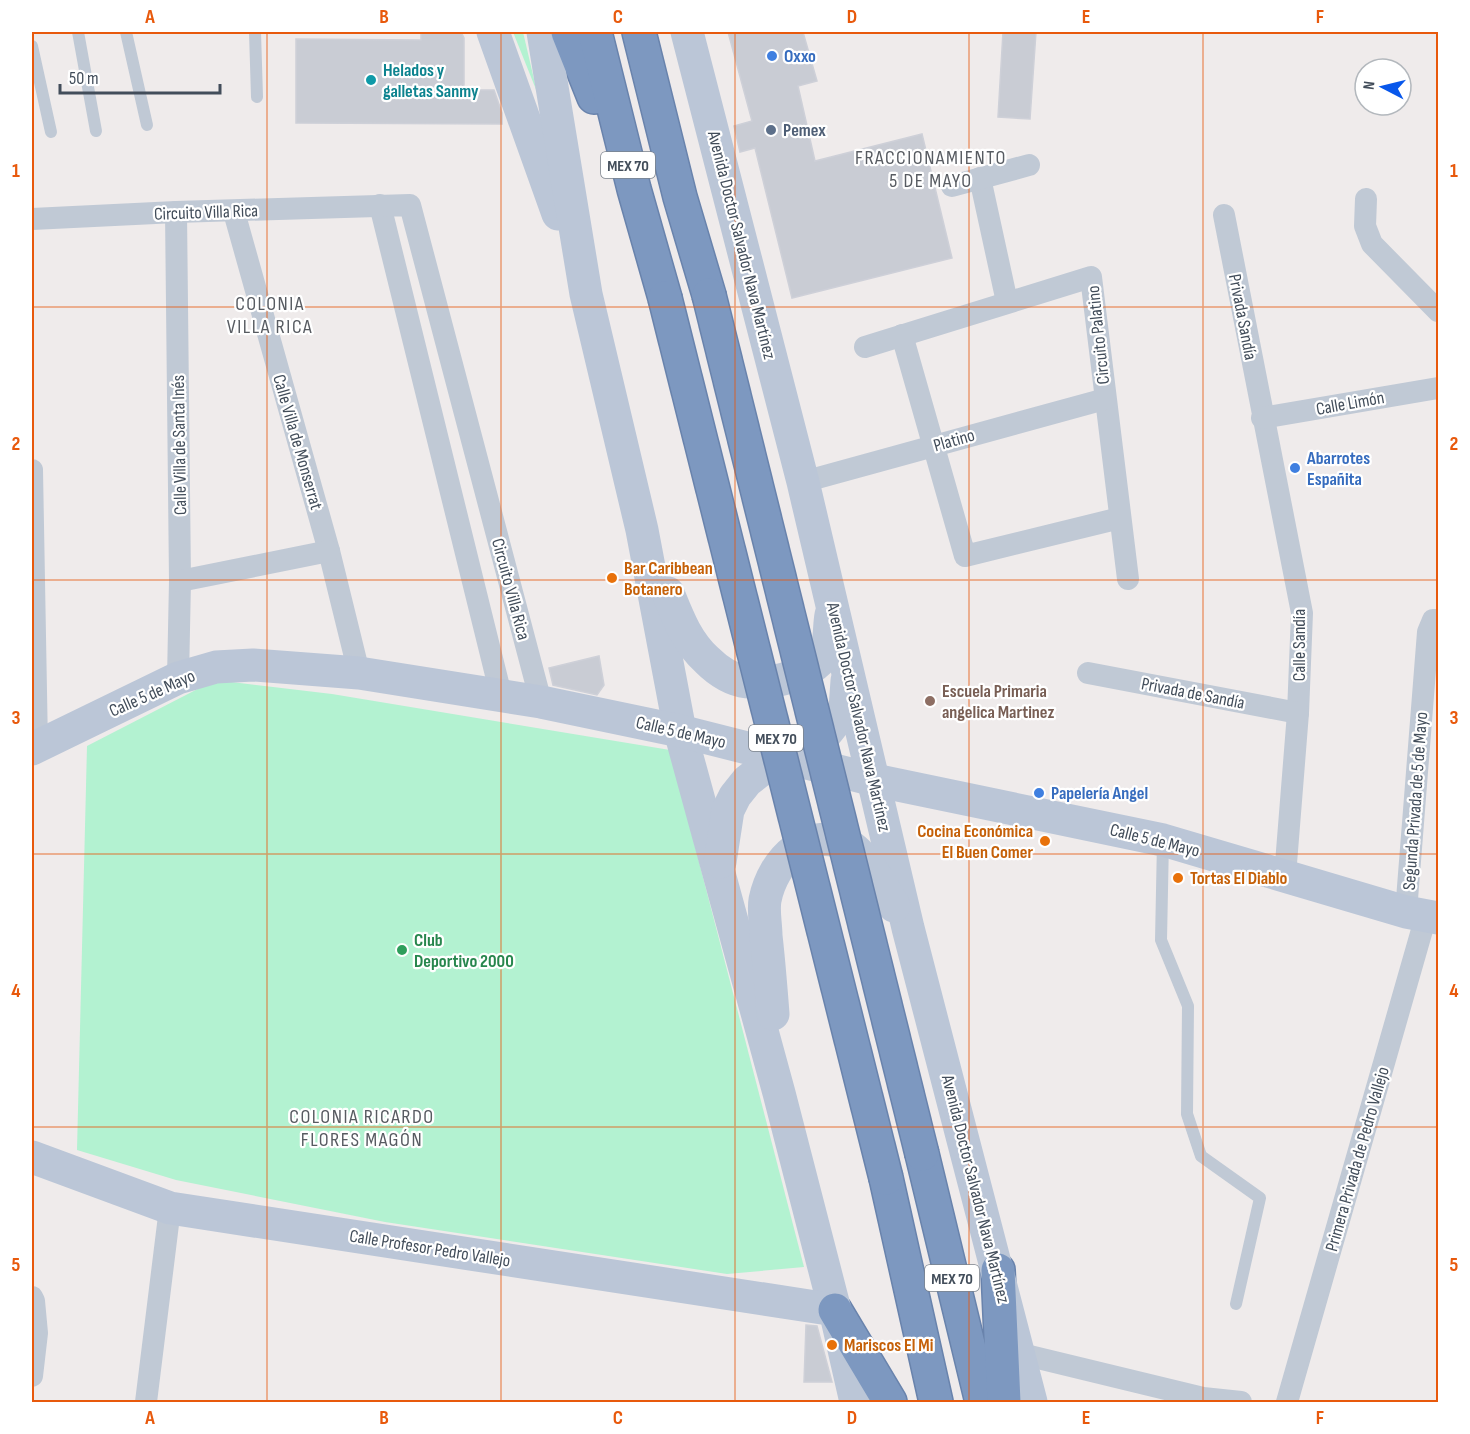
<svg xmlns="http://www.w3.org/2000/svg" width="1470" height="1434" font-family="'Sofia Sans Condensed',sans-serif">
  <rect width="100%" height="100%" fill="#efebeb"/>
  <g fill="#b3f2d1">
    <polygon points="513,32 523,32 537,92"/>
    <polygon points="215,680 332,694 670,750 804,1267 727,1274 385,1222 176,1180 77,1150 87,746"/>
  </g>
  <g fill="#c9ccd4" stroke="#ced0d8" stroke-width="1.5">
    <polygon points="421,32 461,32 464,38 464,90 494,90 502,113 502,124 296,123 296,39 421,40"/>
    <polygon points="728,32 803,32 817,81 798,86 815,161 922,134 952,258 792,298 755,148 740,152 734,126 752,121"/>
    <polygon points="1003,32 1036,32 1030,119 998,117"/>
    <polygon points="599,656 604,685 597,695 553,685 549,668"/>
    <polygon points="806,1325 817,1326 832,1382 804,1382"/>
  </g>
  <g fill="none" stroke-linecap="round" stroke-linejoin="round">
    <defs>
      <g id="highway">
        <polyline points="568,32 594,97"/>
        <polyline points="595,32 634,189 665,298"/>
        <polyline points="639,32 680,197 709,295"/>
        <polyline points="922,1154 982,1402"/>
        <polyline points="886,1178 936,1402"/>
        <polyline points="998,1270 1004,1402"/>
        <polyline points="835,1310 890,1402"/>
      </g>
    </defs>
    <use href="#highway" stroke="#6983ac" stroke-width="36"/>
    <g stroke="#c0c9d5" stroke-width="12">
      <polyline points="78,32 96,131"/>
      <polyline points="126,32 147,125"/>
      <polyline points="255,32 257,97"/>
      <polyline points="32,46 51,132"/>
      <polyline points="1163,841 1161,940 1188,1006 1187,1114 1201,1156 1260,1198 1236,1304"/>
    </g>
    <g stroke="#c0c9d5" stroke-width="22">
      <polyline points="980,178 1007,302"/>
      <polyline points="952,186 1029,165"/>
      <polyline points="1366,199 1365,226 1372,244 1438,311"/>
      <polyline points="380,205 501,695"/>
      <polyline points="176,212 180,581 178,678"/>
      <polyline points="234,212 329,551 359,673"/>
      <polyline points="1224,215 1302,613 1298,713 1285,876"/>
      <polyline points="32,219 176,212 410,205 541,702"/>
      <polyline points="902,335 965,556 1120,518"/>
      <polyline points="865,347 1091,277 1128,579"/>
      <polyline points="1262,418 1438,388"/>
      <polyline points="32,470 37,746"/>
      <polyline points="803,482 1105,399"/>
      <polyline points="180,581 329,551"/>
      <polyline points="1088,673 1298,713"/>
      <polyline points="1406,912 1428,632 1433,620 1438,620"/>
      <polyline points="32,1297 34,1301 37,1333 32,1376"/>
      <polyline points="1017,1353 1203,1398 1241,1402"/>
      <polyline points="146,1402 170,1208"/>
      <polyline points="1287,1402 1426,916"/>
    </g>
    <g stroke="#bbc6d7" stroke-width="33">
      <polyline points="493,32 558,214"/>
      <polyline points="543,32 586,294 642,530 680,731 779,1093 835,1310 856,1402"/>
      <polyline points="687,32 803,482 908,928 1031,1402"/>
      <path d="M668,593C678,618 687,642 707,660C718,671 732,680 747,682C770,685 816,675 826,651C830,642 829,625 831,615"/>
      <polyline points="32,749 178,678 216,667 253,665 359,673 541,702 680,731 874,780 1163,840 1406,912 1438,918"/>
      <polyline points="720,862 728,810 735,796 747,781 770,763 827,732 845,709 847,681"/>
      <path d="M773,1014C771,988 769,962 766,936C766,925 763,911 765,900C773,860 809,823 851,847C865,855 885,891 894,906"/>
      <polyline points="32,1157 170,1208 835,1310"/>
    </g>
    <use href="#highway" stroke="#7d98c0" stroke-width="33"/>
    <defs>
      <g id="highway-bridge">
        <polyline points="709,295 922,1154"/>
        <polyline points="665,298 886,1178"/>
      </g>
    </defs>
    <use href="#highway-bridge" stroke="#6983ac" stroke-width="36" stroke-linecap="butt"/>
    <use href="#highway-bridge" stroke="#7d98c0" stroke-width="33"/>
  </g>
  <path fill="none" stroke="#e8590c" stroke-width="1.5" stroke-opacity="0.55" d="M267,32V1402M501,32V1402M735,32V1402M969,32V1402M1203,32V1402M32,307H1438M32,580H1438M32,854H1438M32,1127H1438"/>
  <g fill="#3f7fe0" stroke="#fff" stroke-width="2">
    <circle cx="772" cy="56" r="6"/>
    <circle cx="1295" cy="468" r="6"/>
    <circle cx="1039" cy="793" r="6"/>
  </g>
  <circle fill="#0f9aa8" stroke="#fff" stroke-width="2" cx="371" cy="80" r="6"/>
  <circle fill="#5c6f8a" stroke="#fff" stroke-width="2" cx="771" cy="130" r="6"/>
  <g fill="#e8710a" stroke="#fff" stroke-width="2">
    <circle cx="612" cy="578" r="6"/>
    <circle cx="1045" cy="841" r="6"/>
    <circle cx="1178" cy="878" r="6"/>
    <circle cx="832" cy="1345" r="6"/>
  </g>
  <circle fill="#8d6e63" stroke="#fff" stroke-width="2" cx="930" cy="701" r="6"/>
  <circle fill="#2e9e5b" stroke="#fff" stroke-width="2" cx="402" cy="950" r="6"/>
  <g text-anchor="middle" stroke-width="4.5" stroke-linejoin="round" paint-order="stroke">
    <g fill="#fff" stroke="#7b828c" stroke-width="1.5">
      <rect x="601" y="152" width="54" height="26" rx="4.5"/>
      <rect x="749" y="725" width="54" height="26" rx="4.5"/>
      <rect x="925" y="1265" width="54" height="26" rx="4.5"/>
    </g>
    <g font-size="16" font-weight="bold" fill="#424d5a">
      <text x="628" y="171">MEX 70</text>
      <text x="776" y="744">MEX 70</text>
      <text x="952" y="1284">MEX 70</text>
    </g>
    <g font-size="18" font-weight="bold" fill="#366cbe" stroke="#fff" text-anchor="start">
      <text x="784" y="62">Oxxo</text>
      <text x="1307" y="464">Abarrotes<tspan x="1307" dy="21">Españita</tspan></text>
      <text x="1051" y="799">Papelería Angel</text>
    </g>
    <g font-size="18" font-weight="bold" fill="#0d838f" stroke="#fff" text-anchor="start">
      <text x="383" y="76">Helados y<tspan x="383" dy="21">galletas Sanmy</tspan></text>
    </g>
    <g font-size="18" font-weight="bold" fill="#4e5e75" stroke="#fff" text-anchor="start">
      <text x="783" y="136">Pemex</text>
    </g>
    <g font-size="18" fill="#424d5a" stroke="#fff">
      <text transform="translate(206 212) rotate(-2)" y="6">Circuito Villa Rica</text>
      <text transform="translate(742 245) rotate(76)" y="6">Avenida Doctor Salvador Nava Martínez</text>
      <text transform="translate(1243 317) rotate(79)" y="6">Privada Sandía</text>
      <text transform="translate(1098 335) rotate(-96)" y="6">Circuito Palatino</text>
      <text transform="translate(1350 403) rotate(-10)" y="6">Calle Limón</text>
      <text transform="translate(954 440) rotate(-16)" y="6">Platino</text>
      <text transform="translate(298 442) rotate(74)" y="6">Calle Villa de Monserrat</text>
      <text transform="translate(179 445) rotate(-91)" y="6">Calle Villa de Santa Inés</text>
      <text transform="translate(511 589) rotate(75)" y="6">Circuito Villa Rica</text>
      <text transform="translate(1299 645) rotate(-90)" y="6">Calle Sandía</text>
      <text transform="translate(152 693) rotate(-24)" y="6">Calle 5 de Mayo</text>
      <text transform="translate(1193 693) rotate(11)" y="6">Privada de Sandía</text>
      <text transform="translate(859 717) rotate(77)" y="6">Avenida Doctor Salvador Nava Martínez</text>
      <text transform="translate(681 732) rotate(13)" y="6">Calle 5 de Mayo</text>
      <text transform="translate(1415 801) rotate(-86)" y="6">Segunda Privada de 5 de Mayo</text>
      <text transform="translate(1155 840) rotate(14)" y="6">Calle 5 de Mayo</text>
      <text transform="translate(1357 1159) rotate(-74)" y="6">Primera Privada de Pedro Vallejo</text>
      <text transform="translate(976 1189) rotate(76)" y="6">Avenida Doctor Salvador Nava Martínez</text>
      <text transform="translate(430 1248) rotate(9)" y="6">Calle Profesor Pedro Vallejo</text>
    </g>
    <g font-size="18" font-weight="bold" fill="#c56008" stroke="#fff" text-anchor="start">
      <text x="624" y="574">Bar Caribbean<tspan x="624" dy="21">Botanero</tspan></text>
      <text x="1033" y="837" text-anchor="end">Cocina Económica<tspan x="1033" dy="21">El Buen Comer</tspan></text>
      <text x="1190" y="884">Tortas El Diablo</text>
      <text x="844" y="1351">Mariscos El Mi</text>
    </g>
    <g font-size="18" font-weight="bold" fill="#785e54" stroke="#fff" text-anchor="start">
      <text x="942" y="697">Escuela Primaria<tspan x="942" dy="21">angelica Martinez</tspan></text>
    </g>
    <g font-size="18" font-weight="bold" fill="#27864d" stroke="#fff" text-anchor="start">
      <text x="414" y="946">Club<tspan x="414" dy="21">Deportivo 2000</tspan></text>
    </g>
    <g font-size="20" letter-spacing="1.5" fill="#575b61" stroke="#fff">
      <text x="931" y="164">FRACCIONAMIENTO<tspan x="931" dy="23">5 DE MAYO</tspan></text>
      <text x="270" y="310">COLONIA<tspan x="270" dy="23">VILLA RICA</tspan></text>
      <text x="362" y="1123">COLONIA RICARDO<tspan x="362" dy="23">FLORES MAGÓN</tspan></text>
    </g>
  </g>
  <rect width="1470" height="1434" fill="none" stroke="#ffffff" stroke-width="66"/>
  <g transform="translate(1383 87) rotate(277)"><circle r="28" fill="#ffffff" stroke="#b3b8bd" stroke-width="1.5"/>
  <path d="M0-4.5L10 22L0 15L-10 22Z" fill="#0857eb"/>
  <text y="-9" font-size="16" font-weight="bold" text-anchor="middle" fill="#424d5a">N</text>
  </g>
  <path d="M60 84v9h160v-9" fill="none" stroke="#424d5a" stroke-width="3"/>
  <text x="69" y="84" font-size="18" fill="#424d5a" stroke="#ffffff" stroke-width="4.5" paint-order="stroke">50 m</text>
  <rect x="33" y="33" width="1404" height="1368" fill="none" stroke="#e8590c" stroke-width="2"/>
  <g font-size="20" text-anchor="middle" font-weight="bold" fill="#e8590c">
    <text x="150" y="23">A</text>
    <text x="384" y="23">B</text>
    <text x="618" y="23">C</text>
    <text x="852" y="23">D</text>
    <text x="1086" y="23">E</text>
    <text x="1320" y="23">F</text>
    <text x="16" y="177">1</text>
    <text x="1454" y="177">1</text>
    <text x="16" y="450">2</text>
    <text x="1454" y="450">2</text>
    <text x="16" y="724">3</text>
    <text x="1454" y="724">3</text>
    <text x="16" y="997">4</text>
    <text x="1454" y="997">4</text>
    <text x="16" y="1271">5</text>
    <text x="1454" y="1271">5</text>
    <text x="150" y="1424">A</text>
    <text x="384" y="1424">B</text>
    <text x="618" y="1424">C</text>
    <text x="852" y="1424">D</text>
    <text x="1086" y="1424">E</text>
    <text x="1320" y="1424">F</text>
  </g>
</svg>
